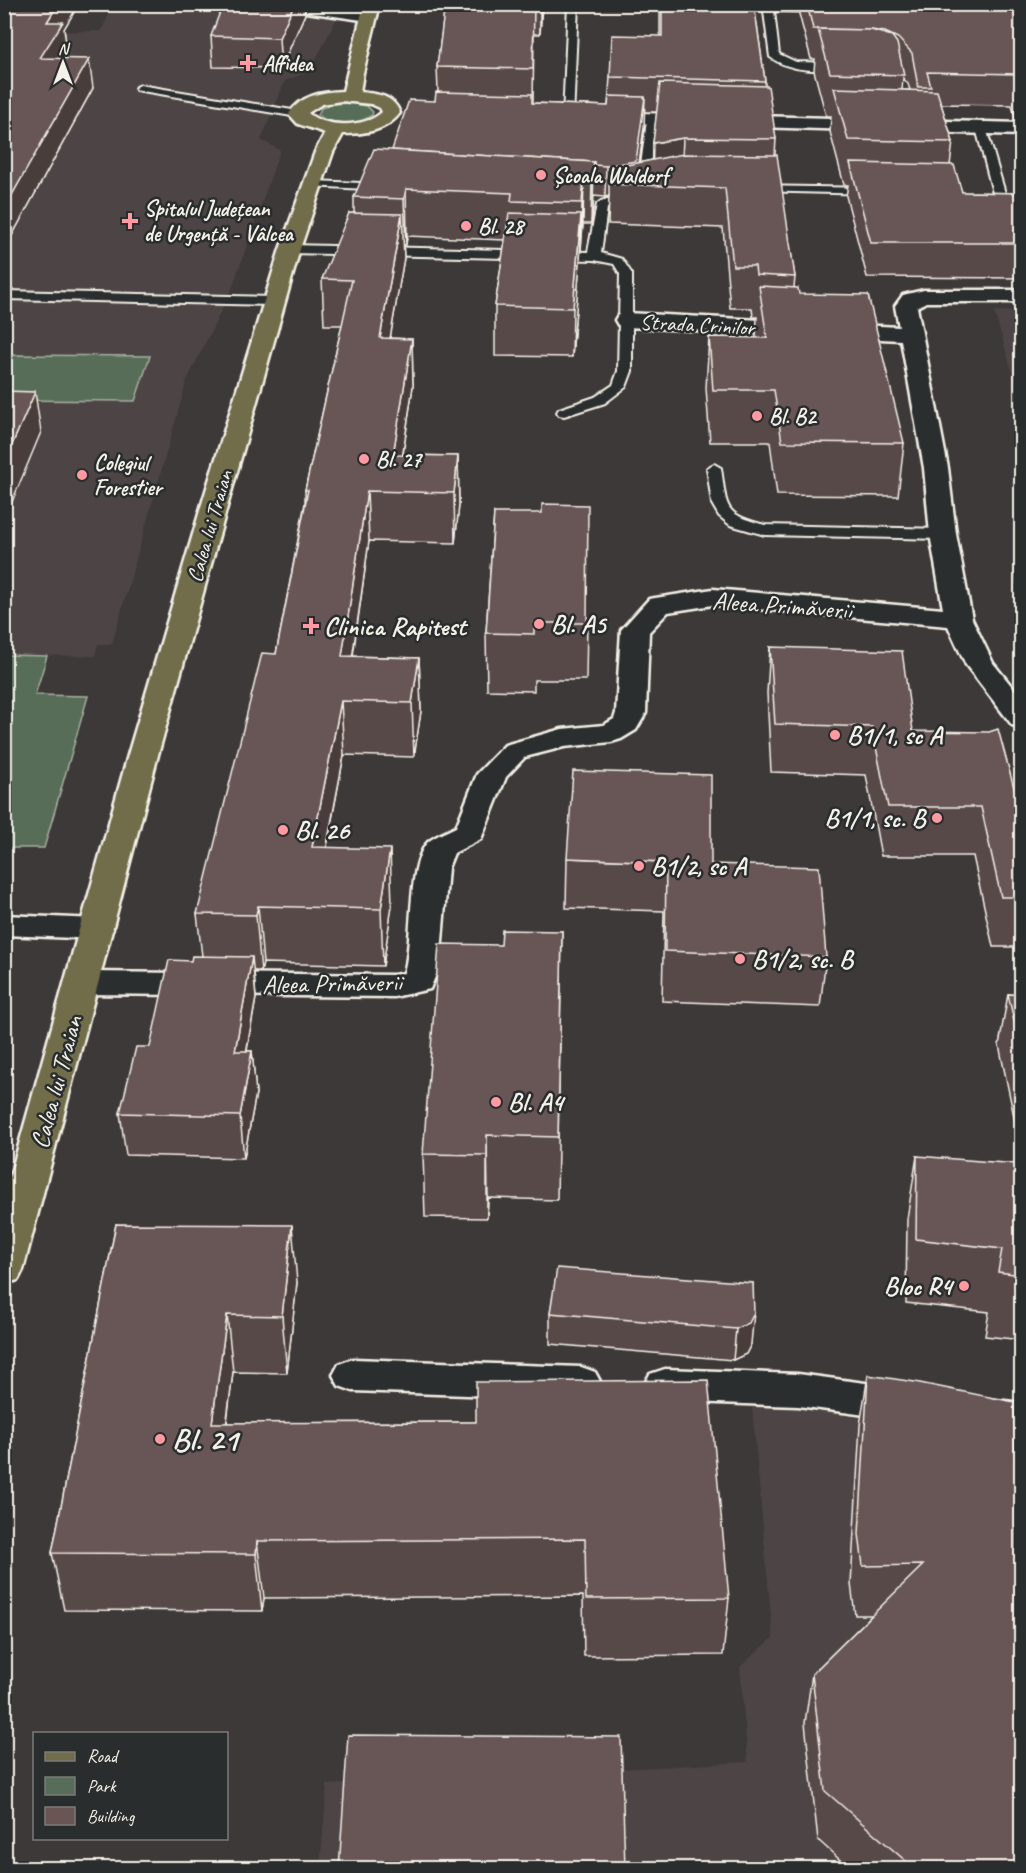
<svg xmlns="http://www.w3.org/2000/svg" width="1026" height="1873" font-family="Caveat,sans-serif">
  <rect width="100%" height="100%" fill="#3d3939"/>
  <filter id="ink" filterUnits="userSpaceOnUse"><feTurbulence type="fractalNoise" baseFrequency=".0167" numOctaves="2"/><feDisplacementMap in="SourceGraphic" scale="12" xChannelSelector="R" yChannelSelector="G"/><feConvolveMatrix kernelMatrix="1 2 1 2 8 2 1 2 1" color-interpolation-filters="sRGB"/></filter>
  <g filter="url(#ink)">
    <g fill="#4d4544">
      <polygon points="114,4 237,5 295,11 336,20 310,71 285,81 261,140 280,150 231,291 187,380 112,644 98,644 95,656 5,655 5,32 101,31"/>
      <polygon points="994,311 1021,312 1021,401"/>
      <polygon points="751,1396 1021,1451 1021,1868 320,1868 327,1785 748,1762 740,1667 773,1638"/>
    </g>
    <g fill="#586d59" stroke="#a6afa0" stroke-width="1.5">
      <path d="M352,103L367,106L373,112L372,115C358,125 331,126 318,115L321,108L334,104Z"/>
      <polygon points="5,355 150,356 135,401 5,400"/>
      <polygon points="5,655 47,656 35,695 88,696 44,848 5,848"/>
    </g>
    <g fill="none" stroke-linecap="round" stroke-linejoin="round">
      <defs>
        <g id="lane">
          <polygon points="568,4 578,4 573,118 568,121 563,118"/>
          <path d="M763,4L829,7L831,9L826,12L774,11L779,54L796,62L840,63L844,64V68C821,72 790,72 770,57Z"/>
          <polygon points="140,85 298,111 303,114 298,117 136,90 135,88"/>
          <polygon points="652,117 657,120 650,188 644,191 638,188 647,120"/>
          <polygon points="981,125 986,128 1005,193 1003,195 999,196 993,193 976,128"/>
          <polygon points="313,181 385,184 391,187 385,190 309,186 309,182"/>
          <polygon points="755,186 873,188 879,191 873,194 751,191 749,189"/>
          <polygon points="633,192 639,196 637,198 607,208 601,253 622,259 632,274 632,371 626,387 605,403 564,416 559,415 557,412 559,409 595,397 613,385 618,371 620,274 614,264 594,260 290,253 284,249 290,245 588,252 597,204 601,201"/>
          <polygon points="4,291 275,297 281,301 275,305 4,299"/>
          <path d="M714,464L721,468C727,509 723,514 765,525L943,529L951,534L943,539L765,535L730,525L719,516L712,504L707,468Z"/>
        </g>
        <g id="street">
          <path d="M277,4C295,4 367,4 377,16L369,21L285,9Z"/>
          <path d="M924,290H1022V302H926L917,307L948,468L956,534L972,619L993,663L1022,699V728L1012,725L966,665L948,626L713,605L668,612L649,632L646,713L636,730L621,739L611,742L564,747L525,757L506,777L481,839L454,853L448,868L440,965L430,989L394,997L83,994L71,991L66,983L71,975L83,972L394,975L404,973C414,941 406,865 428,842C435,836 448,831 456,827L477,774L505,745L562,729L604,725L614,719L616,713L621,630L649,599L713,589L943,609L930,534L924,468L901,340L626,327L618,325L615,320L618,315L626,313L899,327L895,306L903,295Z"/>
          <polygon points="4,915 97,919 109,922 113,929 109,936 97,939 4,935"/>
          <polygon points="353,1359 581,1367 595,1372 601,1383 595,1394 581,1399 353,1391 339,1386 333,1375 339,1364"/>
          <polygon points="665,1369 798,1374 910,1389 925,1393 931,1405 925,1417 910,1421 798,1406 665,1401 650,1396 644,1385 650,1374"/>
          <polygon points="970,1397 1022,1403 1022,1436 970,1429 955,1425 949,1413 955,1401"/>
        </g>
        <polygon id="secondary" points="600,112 1022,123 1022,135 594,122 591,118 594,114"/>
        <path id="primary" d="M364,4H380L363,73L360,92C378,94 393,95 400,113C387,131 364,134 343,134L333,152L300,249L227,507L158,755L23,1270L18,1280L4,1284V1198L128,755L201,507L280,249L315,152L325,133L298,124L289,114C301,95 321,92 343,91ZM341,101L371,104L380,108L382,112C366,128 324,128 308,113L322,104Z"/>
      </defs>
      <use href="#lane" stroke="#f4f1e8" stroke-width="4"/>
      <use href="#street" stroke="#f4f1e8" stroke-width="5"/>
      <use href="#secondary" stroke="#f4f1e8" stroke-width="5"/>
      <use href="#primary" stroke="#f4f1e8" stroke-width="5"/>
      <use href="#lane" fill="#2a2d2e" fill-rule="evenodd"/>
      <use href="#street" fill="#2a2d2e" fill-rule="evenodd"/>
      <use href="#secondary" fill="#2a2d2e" fill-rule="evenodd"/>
      <use href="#primary" fill="#716d4b" fill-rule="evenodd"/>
    </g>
    <g fill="#594948" stroke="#f4f1e8" stroke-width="1.5" fill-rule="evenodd">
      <polygon points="4,4 64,29 67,50 62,58 93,88 9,241 4,241"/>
      <path d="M443,4H542L540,34H534L533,103L608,106L610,77L660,36V4H754L765,81V86L776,139L775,155L795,277L794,288L904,443L898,496L777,495L770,442H710L706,388L709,337L756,338L757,317H753L752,308H730L723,228L608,224L609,196L605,197L594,196L593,208L591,224H583L572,357L495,356V306L505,240L407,236L406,245H403L404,258L390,338L412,339L413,386L403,455L458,456L459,505L455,543L369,541L353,656L419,658L421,711L414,757L344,755L327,847L392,905L383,966L263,963L261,971H254L256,998L247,1051H252L256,1093L244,1158L126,1155L120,1113L150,1047L191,961L202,956L197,914L276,654L305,503V490L342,325H324L322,279L354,213V197L392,150L435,101L438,92L437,67L444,14ZM644,112H657L653,143V160L639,163L644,127Z"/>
      <path d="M800,4H1022V122L1016,121L1012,105L941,104L953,142L950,165L962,192L1022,193V278L867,277L846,196L848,185H844L830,132L831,116H826L814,71L815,59H811L799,14ZM903,78L908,84L910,90H902Z"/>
      <polygon points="305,14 281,68 213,67 211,36"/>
      <polygon points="494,513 587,623 586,680 534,680 534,691 487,690 486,633"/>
      <polygon points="1022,538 1022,624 1016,571"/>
      <polygon points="770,647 913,731 1022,817 1022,947 993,947 973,856 881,856 866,775 771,772 767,693"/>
      <polygon points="567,858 711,864 826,957 820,1007 662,1001 664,911 566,908"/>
      <polygon points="562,931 557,1200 488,1198 487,1218 425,1217 423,1154 501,945"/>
      <polygon points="1008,994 1022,995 1022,1155 999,1045"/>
      <polygon points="917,1156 1018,1204 1022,1205 1022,1340 985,1336 989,1312 906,1303 907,1219"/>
      <polygon points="116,1224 297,1282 287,1373 233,1372 227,1423 476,1422 729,1598 723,1655 584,1656 583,1596 264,1598 262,1611 64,1610 52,1553"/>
      <polygon points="753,1283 751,1344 746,1354 733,1360 550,1344 550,1313"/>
      <polygon points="868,1375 1018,1594 1022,1869 850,1869 818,1840 805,1723 812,1674 872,1615 855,1615 851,1584 860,1425"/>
    </g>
    <g fill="#493c3b" stroke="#f4f1e8" stroke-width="1.5">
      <polygon points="58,4 79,4 64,29 67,50 43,87 40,58 47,22"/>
      <polygon points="294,4 305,4 305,14 281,68 279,38"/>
      <polygon points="540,4 542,4 540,34"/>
      <polygon points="89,59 93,88 9,241 4,209"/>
      <polygon points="645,97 644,127 636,185 609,184 609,196 605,197 606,166"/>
      <polygon points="683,138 681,183 652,185 653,143"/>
      <polygon points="594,162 593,208 591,224 592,178"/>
      <polygon points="584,177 583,224 581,250 582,203"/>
      <polygon points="406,189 407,236 406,245 404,199"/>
      <polygon points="402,214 404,258 382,385 380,338"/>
      <polygon points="581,215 580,262 572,357 573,308"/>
      <polygon points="412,339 413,386 397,492 393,455"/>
      <polygon points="35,392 41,432 4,521 4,463"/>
      <polygon points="458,456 459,505 455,543 454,493"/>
      <polygon points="367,491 369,541 346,701 342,656"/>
      <polygon points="419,658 421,711 414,757 412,703"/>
      <polygon points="341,701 344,755 316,903 312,847"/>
      <polygon points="390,849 392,905 383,966 381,909"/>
      <polygon points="258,906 263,963 261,971 256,915"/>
      <polygon points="252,957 256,998 239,1092 235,1051"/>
      <polygon points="252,1051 256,1093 244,1158 240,1116"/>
      <polygon points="487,1135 488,1198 487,1218"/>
      <polygon points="292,1225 297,1282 287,1373 282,1316"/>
      <polygon points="754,1313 751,1344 746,1354 733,1360 736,1329"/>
      <polygon points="227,1315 233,1372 219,1481 212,1423"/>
      <polygon points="257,1541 264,1598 262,1611 256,1554"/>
    </g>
    <g fill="#685554" stroke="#f4f1e8" stroke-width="1.5">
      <polygon points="4,4 58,4 47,22 63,22 40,58 89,59 4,209"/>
      <polygon points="223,4 294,4 279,38 211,36"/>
      <polygon points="445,4 534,4 533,69 437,67"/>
      <polygon points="662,4 754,4 765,81 610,77 612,35 662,36"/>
      <polygon points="807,4 1022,4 1022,90 1020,89 1016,74 927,72 931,87 918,87 912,53 898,38 885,32 871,30 813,29"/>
      <polygon points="818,29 871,30 892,36 897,43 904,75 830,73"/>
      <polygon points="660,83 768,86 776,139 683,138 653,143"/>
      <polygon points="834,88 937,91 953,142 848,140"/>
      <polygon points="436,92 532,94 532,103 608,106 609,96 645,97 636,161 606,166 594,165 594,162 392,150 409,100 435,101"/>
      <polygon points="374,149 594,162 592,178 584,177 582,203 511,201 512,193 406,189 404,199 354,197"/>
      <polygon points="683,154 777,155 795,277 756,275 755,266 733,266 725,188 609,184 612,168"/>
      <polygon points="850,163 954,165 962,192 1022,193 1022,243 871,243"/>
      <polygon points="349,213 402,214 380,338 412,339 393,455 458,456 454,493 367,491 342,656 419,658 412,703 341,701 312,847 390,849 381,909 258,906 256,915 197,914 262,653 276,654 308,490 305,490 352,280 322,279"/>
      <polygon points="509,213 581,215 573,308 495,306"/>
      <polygon points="759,286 798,288 799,294 868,295 904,443 782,442 774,390 713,390 709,337 767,338"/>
      <polygon points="4,391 35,392 4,463"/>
      <polygon points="542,504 588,505 587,623 534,623 534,634 486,633 494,513 542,513"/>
      <polygon points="770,647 902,651 913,731 989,732 998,729 1022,817 1022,897 1001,897 981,807 888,807 872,727 775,724"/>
      <polygon points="573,771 711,775 711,864 819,867 826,957 665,951 666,862 567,858"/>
      <polygon points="502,930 562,931 558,1137 487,1135 487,1155 423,1154 439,944 501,945"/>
      <polygon points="192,956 252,957 235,1051 252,1051 240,1116 120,1113 136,1047 150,1047 169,960 191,961"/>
      <polygon points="1008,994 1022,995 1022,1057"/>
      <polygon points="917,1156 1017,1164 1018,1204 1022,1205 1022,1275 998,1272 1002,1249 916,1239"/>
      <polygon points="116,1224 292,1225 282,1316 227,1315 212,1423 476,1422 476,1382 708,1380 729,1598 586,1599 585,1539 257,1541 256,1554 52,1553"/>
      <polygon points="557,1268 753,1283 754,1313 749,1323 736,1329 550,1313"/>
      <polygon points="868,1375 915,1382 1014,1402 1018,1594 1022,1597 1022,1869 915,1869 825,1791 812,1674 923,1565 863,1566 859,1534"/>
      <polygon points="348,1735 621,1737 625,1869 339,1869"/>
    </g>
  </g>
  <g fill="#ff9aa2" stroke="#2a2d2e" stroke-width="2">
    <path d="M245 54h6v6h6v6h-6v6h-6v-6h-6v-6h6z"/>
    <circle cx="541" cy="175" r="6"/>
    <path d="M127 212h6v6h6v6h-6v6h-6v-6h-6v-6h6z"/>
    <circle cx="466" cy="226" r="6"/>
    <circle cx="757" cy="416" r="6"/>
    <circle cx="364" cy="459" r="6"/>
    <circle cx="82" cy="475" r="6"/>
    <circle cx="539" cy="624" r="6"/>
    <path d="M308 617h6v6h6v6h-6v6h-6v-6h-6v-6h6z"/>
    <circle cx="835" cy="735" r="6"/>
    <circle cx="937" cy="818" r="6"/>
    <circle cx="283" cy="830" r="6"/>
    <circle cx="639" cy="866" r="6"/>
    <circle cx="740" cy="959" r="6"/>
    <circle cx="496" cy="1102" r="6"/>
    <circle cx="964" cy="1286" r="6"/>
    <circle cx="160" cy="1439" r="6"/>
  </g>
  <g text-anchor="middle" stroke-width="5" stroke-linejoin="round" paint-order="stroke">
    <g font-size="22" font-weight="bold" fill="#f4f1e8" stroke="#2a2d2e" text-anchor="start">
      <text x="262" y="71">Affidea</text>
      <text x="553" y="183">Școala Waldorf</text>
      <text x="144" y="216">Spitalul Județean<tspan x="144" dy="25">de Urgență - Vâlcea</tspan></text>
      <text x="478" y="234">Bl. 28</text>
      <text x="769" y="424">Bl. B2</text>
      <text x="376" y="467">Bl. 27</text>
      <text x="94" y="470">Colegiul<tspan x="94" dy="25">Forestier</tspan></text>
    </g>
    <g font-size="22" fill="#f4f1e8" stroke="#2a2d2e">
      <text transform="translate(697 324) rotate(3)" y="8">Strada Crinilor</text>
      <text transform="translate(209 526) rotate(-74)" y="8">Calea lui Traian</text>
    </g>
    <g font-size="26" fill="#f4f1e8" stroke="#2a2d2e">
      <text transform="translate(782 605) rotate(4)" y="9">Aleea Primăverii</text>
      <text transform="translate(332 983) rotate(-1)" y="9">Aleea Primăverii</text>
      <text transform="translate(56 1082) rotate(-75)" y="9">Calea lui Traian</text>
    </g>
    <g font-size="26" font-weight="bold" fill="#f4f1e8" stroke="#2a2d2e" text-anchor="start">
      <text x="551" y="633">Bl. A5</text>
      <text x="324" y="635">Clinica Rapitest</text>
      <text x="847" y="744">B1/1, sc A</text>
      <text x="925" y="827" text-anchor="end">B1/1, sc. B</text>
      <text x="295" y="839">Bl. 26</text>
      <text x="651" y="875">B1/2, sc A</text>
      <text x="752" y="968">B1/2, sc. B</text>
      <text x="508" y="1111">Bl. A4</text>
      <text x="952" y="1295" text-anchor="end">Bloc R4</text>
    </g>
    <g font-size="32" font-weight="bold" fill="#f4f1e8" stroke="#2a2d2e" text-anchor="start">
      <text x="172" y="1450">Bl. 21</text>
    </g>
  </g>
  <rect width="1026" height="1873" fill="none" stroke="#2a2d2e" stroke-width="24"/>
  <rect x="12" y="12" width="1002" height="1849" fill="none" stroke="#f4f1e8" stroke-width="2" filter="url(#ink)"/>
  <rect x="33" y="1732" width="195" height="108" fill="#2a2d2e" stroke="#7b7b78" stroke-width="1.5"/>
  <rect x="45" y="1752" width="30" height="9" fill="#716d4b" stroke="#7b7b78" stroke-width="1.5"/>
  <text x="87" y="1762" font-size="18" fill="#f4f1e8">Road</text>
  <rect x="45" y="1777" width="30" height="18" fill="#586d59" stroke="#7b7b78" stroke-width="1.5"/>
  <text x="87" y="1792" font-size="18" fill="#f4f1e8">Park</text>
  <rect x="45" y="1807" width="30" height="18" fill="#685554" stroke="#7b7b78" stroke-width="1.5"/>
  <text x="87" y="1822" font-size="18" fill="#f4f1e8">Building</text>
  <g transform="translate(63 63)" stroke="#2a2d2e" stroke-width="4.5" paint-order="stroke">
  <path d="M0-4.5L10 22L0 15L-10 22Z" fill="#f4f1e8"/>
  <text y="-9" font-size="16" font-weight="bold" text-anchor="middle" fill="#f4f1e8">N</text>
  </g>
</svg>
